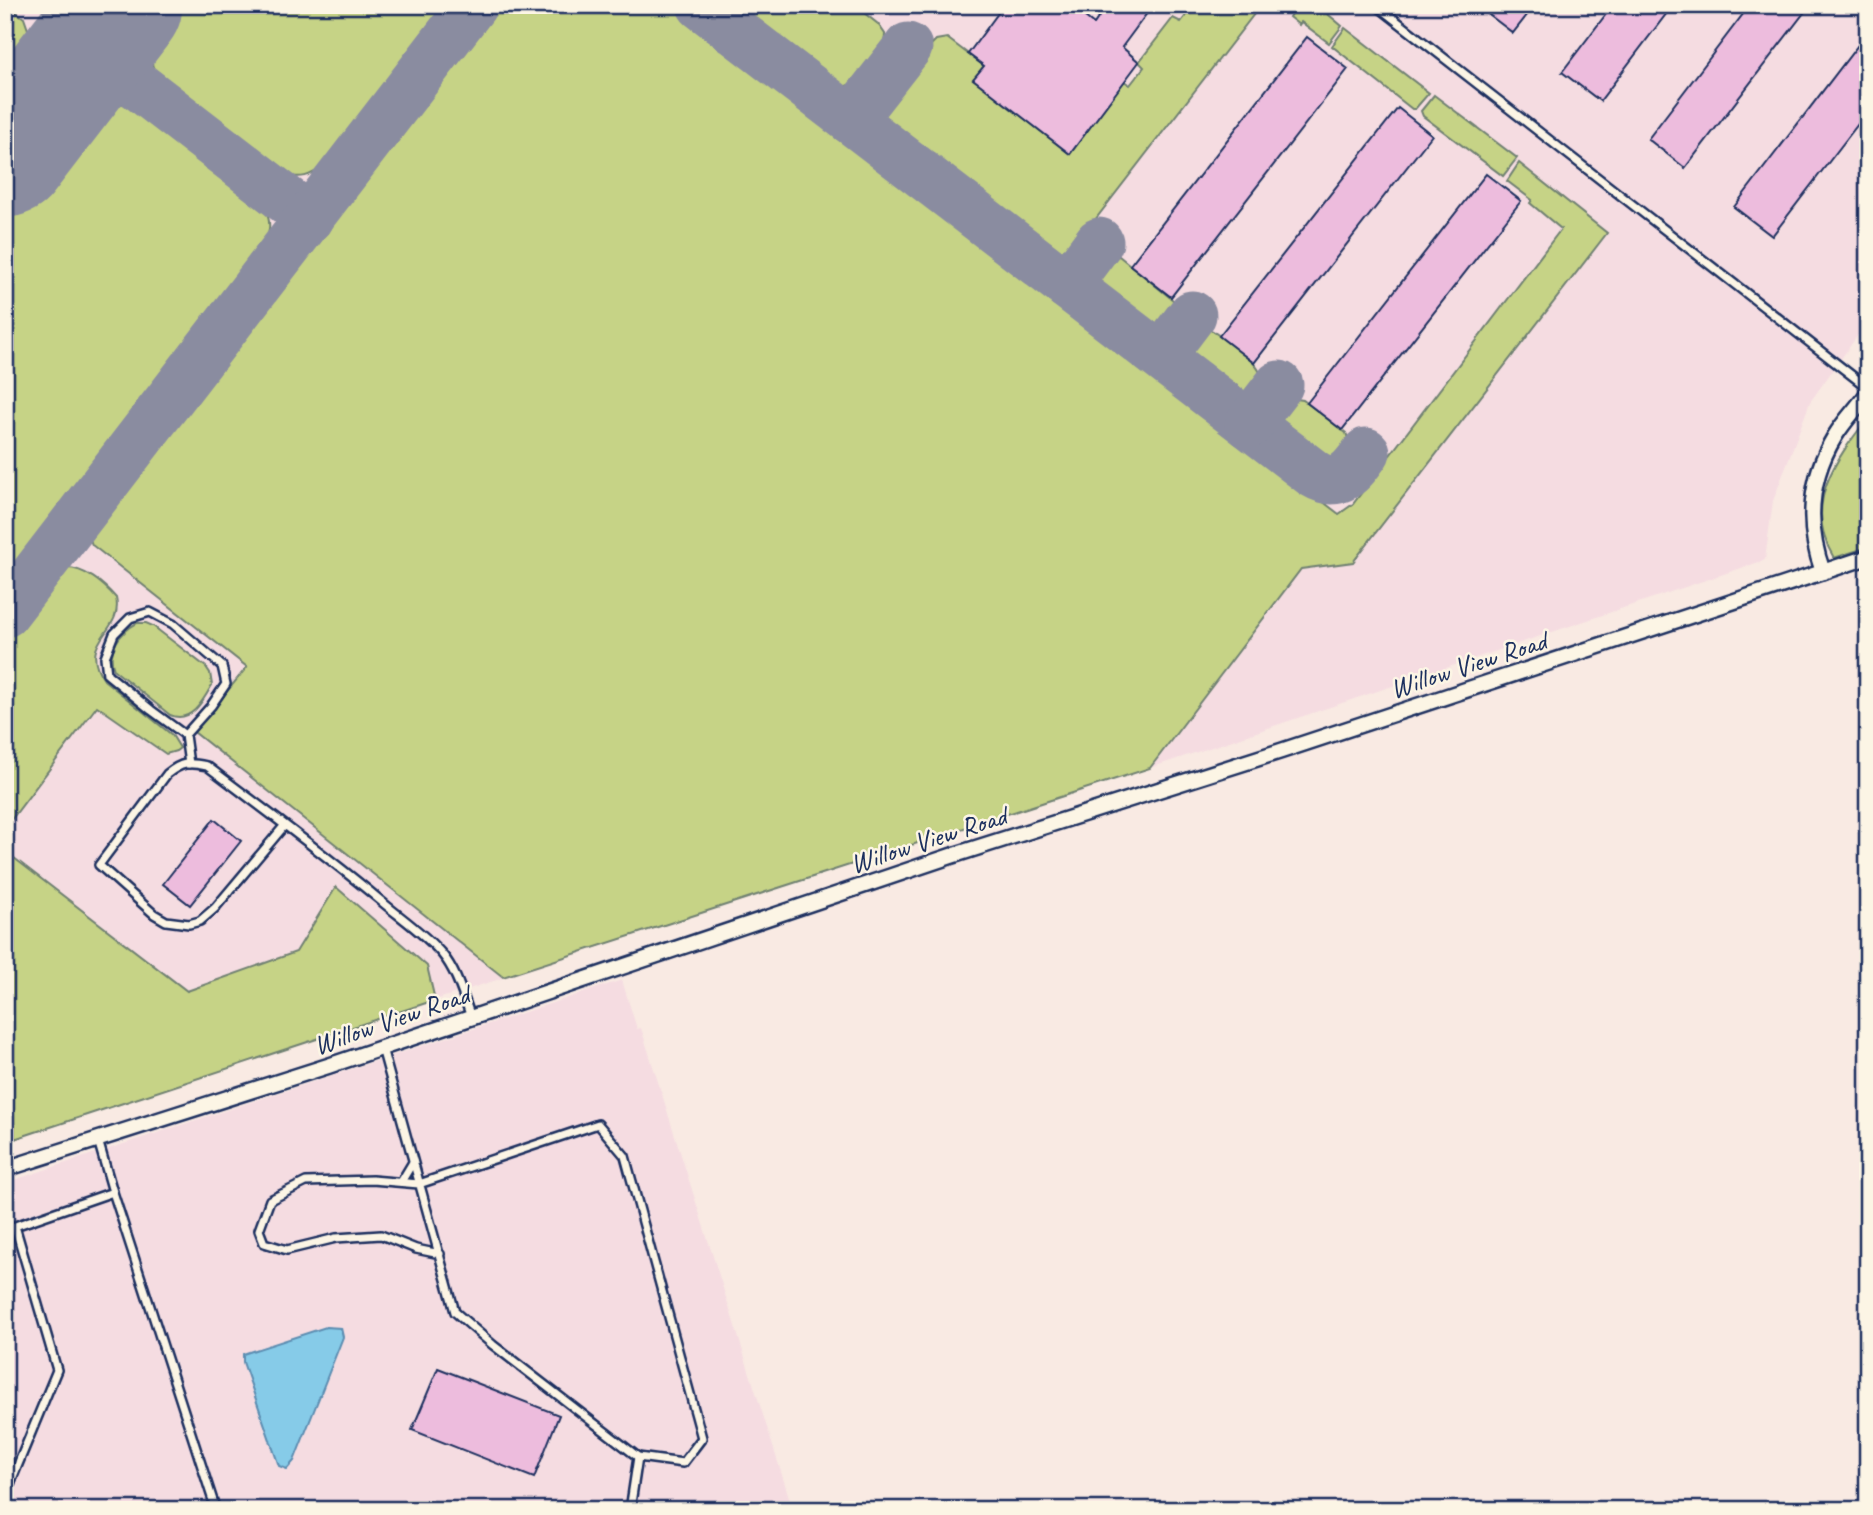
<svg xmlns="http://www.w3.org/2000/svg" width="1873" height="1515" font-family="Caveat,sans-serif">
  <rect width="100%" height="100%" fill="#f9eae3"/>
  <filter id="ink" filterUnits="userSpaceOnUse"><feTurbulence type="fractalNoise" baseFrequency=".0143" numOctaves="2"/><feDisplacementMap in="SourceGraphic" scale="14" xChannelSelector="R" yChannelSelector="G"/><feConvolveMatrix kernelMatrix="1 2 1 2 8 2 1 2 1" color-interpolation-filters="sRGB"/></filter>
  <g filter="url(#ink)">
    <g fill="#f5dce1">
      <polygon points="5,5 1868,5 1868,321 1810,402 1773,501 1765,560 1150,768 435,1000 5,1142"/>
      <polygon points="622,980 637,1029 641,1028 793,1510 5,1510 5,1183"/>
    </g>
    <g fill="#c6d386" stroke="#708172" stroke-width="2">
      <polygon points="5,5 10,5 10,7 24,18 31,38 32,48 29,61 5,92"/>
      <path d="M175,5H451L327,164C309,177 302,180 280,174L158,79C141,46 155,31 175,5Z"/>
      <polygon points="494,5 674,5 1339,514 1353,504 1561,229 1530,203 1532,200 1507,181 1519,163 1607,233 1353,562 1301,569 1150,768 503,977 194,732 247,667 92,545 90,539 93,525"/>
      <polygon points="732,5 854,5 878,24 885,34 884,50 858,81 844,87 836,86"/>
      <path d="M1194,5H1261L1074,247C1066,253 1062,254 1053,252L888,126C886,121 883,115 883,110C885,96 921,57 931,45L936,40L947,38L984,66L974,79L1070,154L1124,81L1130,85L1144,67L1139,62L1173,18L1181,22Z"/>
      <polygon points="1297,5 1317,5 1342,26 1329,43 1301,22 1299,25 1289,17"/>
      <polygon points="1345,28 1429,93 1415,109 1412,109 1332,46"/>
      <polygon points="1434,95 1517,158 1503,176 1423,116 1421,111"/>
      <path d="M117,103L141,107L263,202C272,223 271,230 262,251L5,586V226L91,115Z"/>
      <path d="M1119,256L1173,300C1177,312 1167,323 1157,328L1148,326L1100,289L1097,284L1095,277C1101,266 1107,258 1119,256Z"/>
      <path d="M1208,329L1213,331C1228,343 1257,359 1262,377L1250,393L1240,395L1193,361L1190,352L1191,346L1201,331Z"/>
      <path d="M1290,398L1303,400L1346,433C1354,449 1339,462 1324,460L1281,427L1277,414Z"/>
      <path d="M1868,418V547L1834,558C1802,505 1835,460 1868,418Z"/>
      <path d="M65,568C84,567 104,584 116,598C124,633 76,639 104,680L172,735L180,748L176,751L166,754L97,706L5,828V638L54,575Z"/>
      <path d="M137,623H146L153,626L206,667L210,673L212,685C203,701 191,724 170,715L114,670C106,651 120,632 137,623Z"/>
      <polygon points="5,851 187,991 296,952 336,887 427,966 435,1000 5,1142"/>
    </g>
    <polygon fill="#86cbe8" stroke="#5b8db1" stroke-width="2" points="326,1327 341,1328 343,1337 294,1461 287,1469 279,1466 243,1362 243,1354"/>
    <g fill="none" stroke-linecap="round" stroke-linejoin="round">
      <g stroke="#8a8ca0" stroke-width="49">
        <path d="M701,5L1314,474C1339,489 1352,472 1366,452"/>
        <polyline points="89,48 310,218"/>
        <polyline points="851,120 908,47"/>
        <polyline points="1067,285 1099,242"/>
        <polyline points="1161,356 1192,315"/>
        <polyline points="1249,424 1279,385"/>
        <polyline points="5,613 473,5"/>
      </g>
      <polyline stroke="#8a8ca0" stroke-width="121" points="5,157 122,5"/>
    </g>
    <g fill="#edbcdd" stroke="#1b2f5e" stroke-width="2">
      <polygon points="1004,5 1016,5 1024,11 1029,5 1070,5 1094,24 1107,5 1153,5 1122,47 1139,62 1070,154 973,79 984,66 968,54"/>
      <polygon points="1476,5 1535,5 1513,33"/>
      <polygon points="1613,5 1673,5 1600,101 1562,72"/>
      <polygon points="1750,5 1810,5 1685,168 1648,139"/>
      <polygon points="1868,32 1868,111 1772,236 1734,207"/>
      <polygon points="1307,37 1348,69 1171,297 1130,265"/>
      <polygon points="1398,108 1432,135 1254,363 1219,336"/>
      <polygon points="1486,174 1521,201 1342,430 1307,403"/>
      <polygon points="214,819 241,841 190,905 163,884"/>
      <polygon points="438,1368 559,1415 534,1478 412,1430"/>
    </g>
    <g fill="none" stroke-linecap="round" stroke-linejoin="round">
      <defs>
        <g id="lane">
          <polyline points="1376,5 1868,388"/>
          <polyline points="185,735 211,706 226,684 222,666 173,624 150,612 130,618 114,634 105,657 107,674 151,710 185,735 189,764"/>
          <path d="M285,825L215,908L200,921L189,924L166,921L154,914L99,865L167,774C182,762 188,762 207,766C266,811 325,854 381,901C401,918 425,934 442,954C457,972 463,996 471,1017"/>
          <polyline points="382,1048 455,1312 493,1345 638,1457 683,1463 702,1438 625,1156 598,1124 419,1184 372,1180 306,1182 270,1200 259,1230 264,1243 287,1250 336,1238 381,1235 416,1249 440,1254"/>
          <polyline points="401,1182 413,1162"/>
          <polyline points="113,1192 216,1510"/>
          <polyline points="5,1496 57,1370 15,1226 113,1192 98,1140"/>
          <polyline points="630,1510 638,1457"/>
        </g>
        <g id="street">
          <path d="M1823,572C1806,526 1809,479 1835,436C1844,421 1857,408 1868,393"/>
          <polyline points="5,1169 328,1066 951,856 1281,751 1868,557"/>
        </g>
      </defs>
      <use href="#lane" stroke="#1b2f5e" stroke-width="12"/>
      <use href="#street" stroke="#1b2f5e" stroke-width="19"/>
      <use href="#lane" stroke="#fcf5e5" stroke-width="7"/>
      <use href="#street" stroke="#fcf5e5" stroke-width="14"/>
    </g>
  </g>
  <g text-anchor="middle" stroke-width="5" stroke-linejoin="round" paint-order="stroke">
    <g font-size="28" fill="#1b2f5e" stroke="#fcf5e5">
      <text transform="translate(1468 664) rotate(-18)" y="10">Willow View Road</text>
      <text transform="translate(928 839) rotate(-18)" y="10">Willow View Road</text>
      <text transform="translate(391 1019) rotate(-19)" y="10">Willow View Road</text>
    </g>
  </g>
  <rect width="1873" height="1515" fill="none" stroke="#fcf5e5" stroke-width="28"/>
  <rect x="14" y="14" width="1845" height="1487" fill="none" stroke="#1b2f5e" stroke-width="2.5" filter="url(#ink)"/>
</svg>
